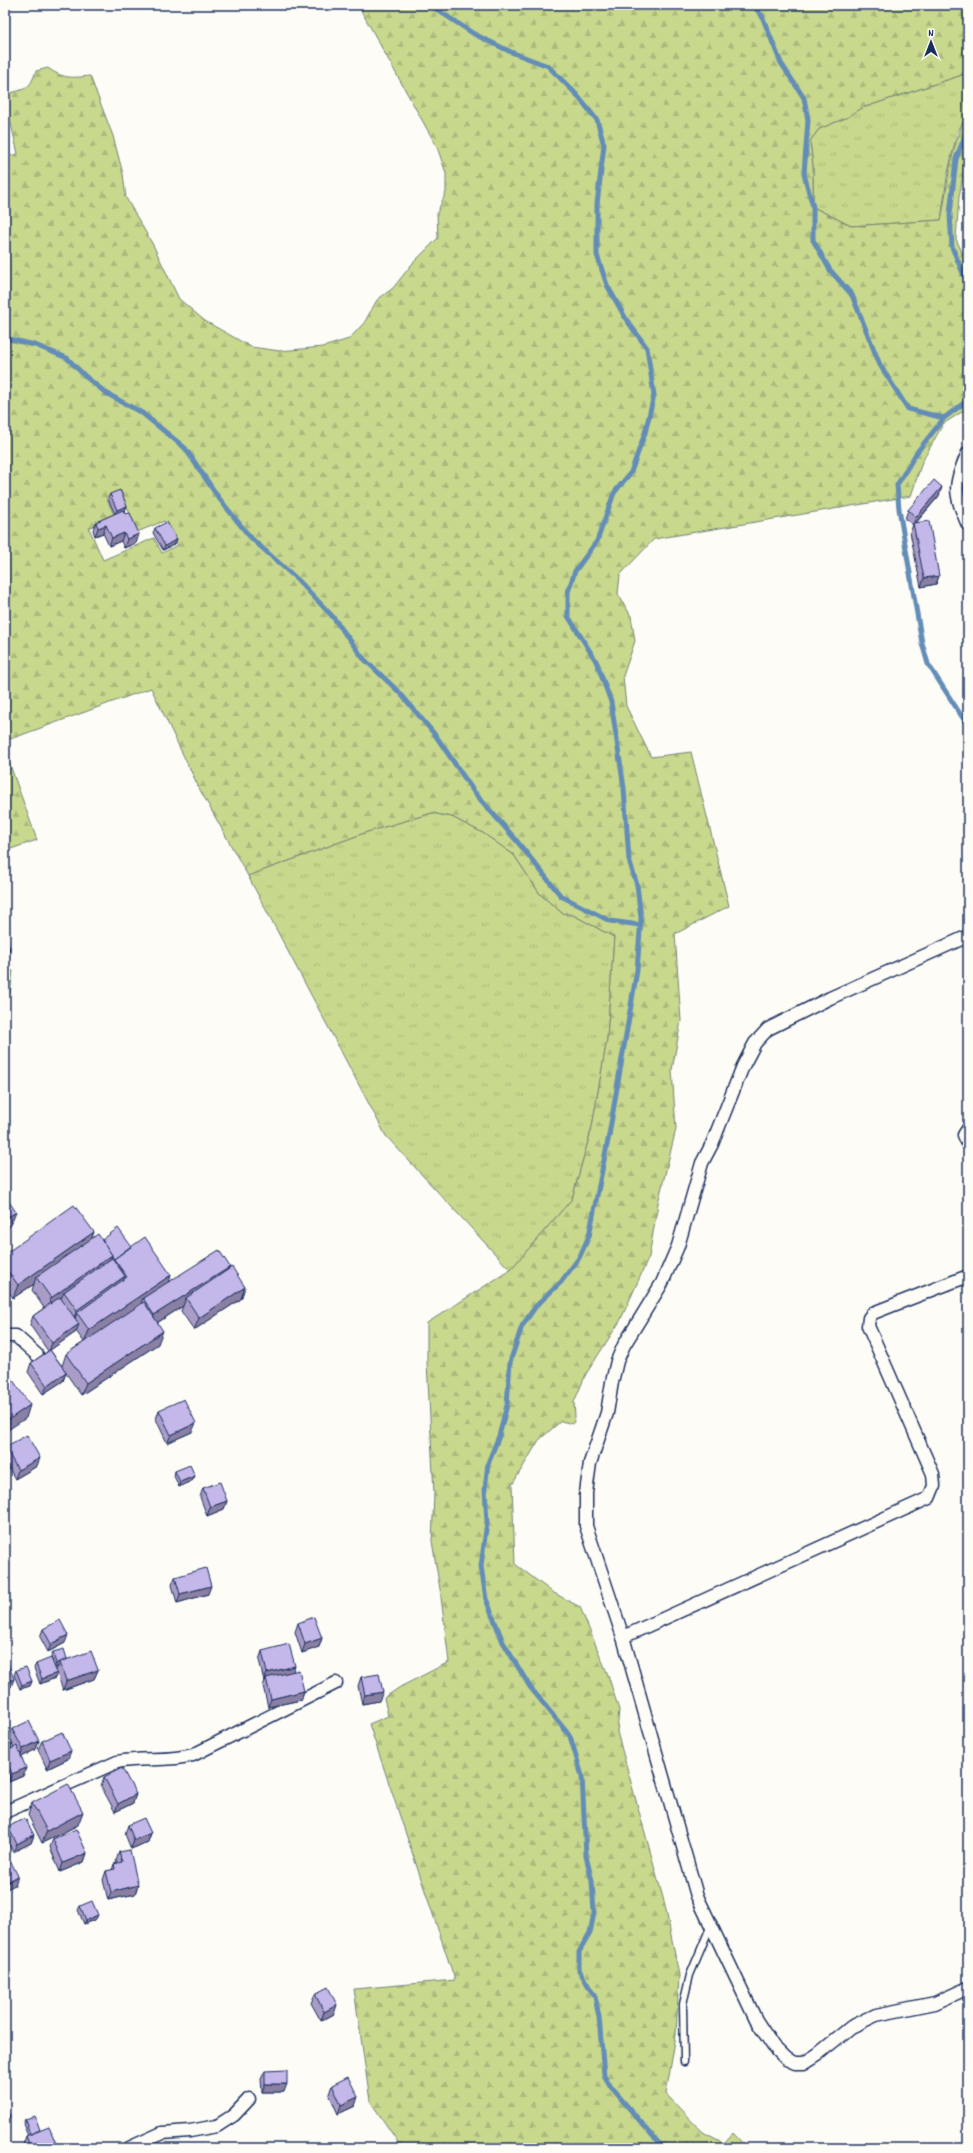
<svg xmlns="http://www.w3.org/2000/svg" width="973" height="2153" font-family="Dekko,sans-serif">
  <defs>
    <pattern id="grass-tufts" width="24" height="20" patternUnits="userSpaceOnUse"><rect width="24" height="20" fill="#c8d88d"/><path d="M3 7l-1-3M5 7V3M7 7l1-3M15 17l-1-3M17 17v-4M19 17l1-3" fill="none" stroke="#abba7c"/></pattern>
    <pattern id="forest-firs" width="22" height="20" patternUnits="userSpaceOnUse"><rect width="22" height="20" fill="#c8d88d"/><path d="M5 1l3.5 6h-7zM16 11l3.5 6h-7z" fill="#abba7c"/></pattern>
  </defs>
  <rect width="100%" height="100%" fill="#fdfcf7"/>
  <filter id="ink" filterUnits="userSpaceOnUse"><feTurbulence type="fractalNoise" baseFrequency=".025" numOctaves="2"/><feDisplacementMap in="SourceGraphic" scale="8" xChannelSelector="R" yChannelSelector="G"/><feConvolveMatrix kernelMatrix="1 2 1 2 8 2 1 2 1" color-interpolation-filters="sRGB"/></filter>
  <g filter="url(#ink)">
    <g fill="url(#grass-tufts)" stroke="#728476">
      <polygon points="968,73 968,113 957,133 947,177 941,220 851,226 813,207 813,166 810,141 819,129 848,117 862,108"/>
      <polygon points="432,813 452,817 483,833 514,855 540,894 562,913 573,915 614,937 607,1039 592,1127 572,1199 510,1270 386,1136 248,876 367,832"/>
      <polygon points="5,968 13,971 10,994 5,995"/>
    </g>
    <g fill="url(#forest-firs)" stroke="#728476" fill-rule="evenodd">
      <path d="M358,5H968V73L862,108L848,117L819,129L810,141L813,166V207L851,226L941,220C949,181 949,150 968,113V148L959,197L956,239L968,265V408L943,424L922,462L911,496L654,539L620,575L618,594L631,616L635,641L623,676L626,706L651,757L691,752L729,906L675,934L681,1021L672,1070L676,1129L658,1203L649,1257L620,1321L586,1374L574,1402L575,1417L573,1424L561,1421L539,1440L512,1485L515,1564L552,1592L580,1607L608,1675L619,1710L617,1732L665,1905L679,1975L676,2035L666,2094L701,2131L724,2143L733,2133L747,2148H402L370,2101L354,1989L455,1980L369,1724L388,1716L384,1698L400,1687L449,1662L440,1589L432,1541L434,1493L427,1362V1323L510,1270L572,1199L592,1127L607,1039L614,937L573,915L562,913L540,894L514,855L483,833L452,817L432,813L367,832L248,876L199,788L151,688L5,741V157L18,154L6,102L10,93C27,89 30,88 36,71L48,68C63,79 72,78 90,76L113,136L123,174L126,198L153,245L179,299L205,321L251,347L280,351L323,347L349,339L364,323L377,300L393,288L412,264L438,238L437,213L446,192V173L437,147ZM121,491L137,532L164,521L178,545L162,553L154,538L103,560L89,528L115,517L106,497Z"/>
      <polygon points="5,751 37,840 5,851"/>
    </g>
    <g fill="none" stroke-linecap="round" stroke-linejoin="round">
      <g stroke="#648db7" stroke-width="5">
        <polyline points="430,5 474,34 511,52 548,66 576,94 597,120 604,145 597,204 597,255 607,285 626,319 647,348 654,395 645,433 631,472 614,493 597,541 575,571 568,592 568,616 596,661 611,702 624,788 629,860 637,885 641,918 637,970 609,1135 589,1236 579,1258 561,1282 536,1306 522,1326 510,1362 507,1405 499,1436 488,1463 485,1489 487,1522 481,1566 486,1599 503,1642 530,1687 570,1736 582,1776 586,1856 592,1881 594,1913 590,1933 579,1952 579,1970 595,1997 599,2017 604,2075 611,2087 663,2148"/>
        <polyline points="753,5 762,16 781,63 804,98 808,120 804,174 813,207 813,240 830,270 852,295 880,365 908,409 944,418"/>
        <polyline points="968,128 956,159 950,214 952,247 968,285"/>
        <polyline points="5,338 35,345 67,358 86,377 106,393 142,413 185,448 218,497 250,537 298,580 333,617 363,658 400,693 436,736 474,792 516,840 561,896 610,921 640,925"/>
        <polyline points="968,400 944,418 917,452 897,485 899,509 922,643 928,664 968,726"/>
      </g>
      <defs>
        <polyline id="service" points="684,2062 683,2004 690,1975 711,1925"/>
        <g id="minor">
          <path d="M968,453C953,485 954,493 968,525"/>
          <polyline points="968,936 830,998 768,1029 755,1043 743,1066 712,1144 702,1163 678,1246 662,1283 624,1345 617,1361 612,1382 607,1413 590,1463 586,1493 586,1526 623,1637 697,1896 756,2020 773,2046 786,2059 795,2063 804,2063 818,2054 851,2027 876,2015 935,2003 968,1988"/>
          <polyline points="968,1129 964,1135 968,1144"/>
          <polyline points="5,1336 16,1336 37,1355"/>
          <polyline points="623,1637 929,1498 934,1486 933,1474 868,1326 869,1318 873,1313 968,1276"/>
          <path d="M5,1812L117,1762C143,1757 168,1762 193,1755L336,1683"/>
          <polyline points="129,2148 162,2133 190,2131 217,2126 234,2115 249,2099"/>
        </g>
      </defs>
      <use href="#service" stroke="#1b2f5e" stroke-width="9"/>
      <use href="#minor" stroke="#1b2f5e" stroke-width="15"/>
      <use href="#service" stroke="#fdfcf7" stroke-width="6"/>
      <use href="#minor" stroke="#fdfcf7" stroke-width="12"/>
    </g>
    <g fill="#a99dc8" stroke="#1b2f5e" fill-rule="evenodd">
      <polygon points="110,494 127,506 125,510 124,511 125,514 139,534 136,543 124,548 121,541 109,546 103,533 95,536 93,530 96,522 115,514 108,499"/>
      <polygon points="939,496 916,523 939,576 936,584 921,587 910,532 913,525 905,519 908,510"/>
      <polygon points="155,528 175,544 163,550 153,533"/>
      <path d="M94,1232L91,1238L131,1246L130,1247L171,1275L169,1282L229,1269L245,1287L241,1299L194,1330L181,1311L183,1306L157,1323L158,1344L81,1395L66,1373L63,1381L43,1394L28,1372L31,1363L48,1351L30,1325L33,1316L44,1308L32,1290L34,1284L13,1298L5,1286V1254ZM76,1331L84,1342L66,1354L62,1366L50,1350L76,1332Z"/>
      <polygon points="159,1410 192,1432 167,1443 156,1419"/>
      <polygon points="5,1447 37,1466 15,1479 5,1461"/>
      <polygon points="175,1471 193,1480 179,1487 174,1476"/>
      <polygon points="203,1488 227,1501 224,1509 207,1516 200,1497"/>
      <polygon points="175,1577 208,1594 177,1603 172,1585"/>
      <polygon points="298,1623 322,1638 319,1647 302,1653 295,1632"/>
      <polygon points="43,1629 65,1643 48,1652 40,1637"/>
      <polygon points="262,1651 295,1666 292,1672 304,1691 301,1700 268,1707 263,1686 265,1681 264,1681 259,1660"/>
      <polygon points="53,1652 67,1659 98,1670 94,1679 63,1690 56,1670 58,1667 55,1668 55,1678 40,1684 34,1668 36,1664 53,1662 51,1657"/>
      <polygon points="16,1670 32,1681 30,1686 20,1689 14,1675"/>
      <polygon points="361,1677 379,1701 362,1704 358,1686"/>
      <path d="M5,1728L10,1737L12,1729L39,1741L36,1749L22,1757L23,1776L9,1782L8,1779L7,1783H5ZM12,1744L14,1748L11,1749Z"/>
      <polygon points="42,1741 68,1759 47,1769 38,1749"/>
      <polygon points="104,1777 136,1794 133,1803 115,1812 101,1786"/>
      <polygon points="32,1803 78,1825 42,1843 28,1815"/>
      <polygon points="128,1825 151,1833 148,1842 131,1849 125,1834"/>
      <polygon points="8,1827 34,1835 31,1843 13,1852 5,1837 5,1835"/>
      <polygon points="53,1839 87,1853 84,1862 60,1872 50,1847"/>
      <polygon points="119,1852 138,1885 135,1894 108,1900 103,1880 106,1871 112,1870 114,1864 117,1863 116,1861"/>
      <polygon points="80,1906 96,1919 84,1924 78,1910"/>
      <polygon points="315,1994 334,2014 321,2021 311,2003"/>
      <polygon points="265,2071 284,2092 262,2092 261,2079"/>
      <polygon points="332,2085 355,2106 338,2114 329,2094"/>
      <polygon points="25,2119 40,2130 58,2148 24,2148 23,2145 26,2136 28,2136 23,2124"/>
    </g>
    <g fill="#8980a3" stroke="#1b2f5e">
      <polygon points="942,487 939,496 913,525 916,517"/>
      <polygon points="127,506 125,510 115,514 117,510"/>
      <polygon points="106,525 103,533 95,536 98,528"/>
      <polygon points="124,533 121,541 109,546 112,538"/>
      <polygon points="139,534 136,543 124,548 127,539"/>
      <polygon points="177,539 175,544 163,550 165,546"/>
      <polygon points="939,576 936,584 921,587 924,578"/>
      <polygon points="10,948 7,957 5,958 5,950"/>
      <polygon points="16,1212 11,1225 5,1229 5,1219"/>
      <polygon points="94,1232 89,1245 36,1277 34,1284 13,1298 18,1285"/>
      <polygon points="112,1255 108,1267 64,1292 60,1301 47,1311 51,1298"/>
      <polygon points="230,1267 226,1279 186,1298 183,1306 149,1328 154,1315"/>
      <polygon points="171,1275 166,1288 143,1298 140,1306 84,1343 89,1330"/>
      <polygon points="125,1276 121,1289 77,1313 74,1322 72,1323 77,1310"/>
      <polygon points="245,1287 241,1299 194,1330 199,1318"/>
      <polygon points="79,1324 76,1332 49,1351 52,1343"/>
      <polygon points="163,1331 158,1344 81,1395 86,1383"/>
      <polygon points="9,1360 6,1368 5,1369 5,1362"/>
      <polygon points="66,1372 63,1381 43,1394 47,1386"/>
      <polygon points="30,1405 26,1418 5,1432 5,1422"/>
      <polygon points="196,1423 192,1432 167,1443 171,1435"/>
      <polygon points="40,1458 37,1466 15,1479 18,1470"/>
      <polygon points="195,1476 193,1480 179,1487 180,1482"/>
      <polygon points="227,1501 224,1509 207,1516 210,1507"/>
      <polygon points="211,1586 208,1594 177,1603 180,1594"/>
      <polygon points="68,1635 65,1643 48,1652 51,1644"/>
      <polygon points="322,1638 319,1647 302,1653 305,1644"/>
      <polygon points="59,1663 58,1667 54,1668 56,1664"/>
      <polygon points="295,1666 292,1674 266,1678 265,1681 264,1681 267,1673"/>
      <polygon points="98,1670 94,1679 63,1690 66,1681"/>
      <polygon points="57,1673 55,1678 40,1684 42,1679"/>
      <polygon points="14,1679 11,1687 5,1690 5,1682"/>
      <polygon points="32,1681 30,1686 20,1689 22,1685"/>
      <polygon points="304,1691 301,1700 268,1707 271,1699"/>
      <polygon points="383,1692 379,1701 362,1704 365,1695"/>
      <polygon points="39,1741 36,1749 20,1758 23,1749"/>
      <polygon points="13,1744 10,1752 5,1755 5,1747"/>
      <polygon points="71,1751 68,1759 47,1769 50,1760"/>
      <polygon points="26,1768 23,1776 9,1782 12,1774"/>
      <polygon points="10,1774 7,1783 5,1783 5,1776"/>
      <polygon points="136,1794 133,1803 115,1812 118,1804"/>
      <polygon points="83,1812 78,1825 42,1843 47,1831"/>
      <polygon points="151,1833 148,1842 131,1849 134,1840"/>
      <polygon points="34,1835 31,1843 13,1852 17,1844"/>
      <polygon points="87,1853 84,1862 60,1872 63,1863"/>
      <polygon points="18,1876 15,1885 5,1890 5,1883"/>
      <polygon points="138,1885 135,1894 108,1900 111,1892"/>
      <polygon points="98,1915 96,1919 84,1924 86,1920"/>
      <polygon points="337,2005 334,2014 321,2021 324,2012"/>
      <polygon points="265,2084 287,2084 284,2092 262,2092"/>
      <polygon points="358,2097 355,2106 338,2114 341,2105"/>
      <polygon points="10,2116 6,2124 5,2125 5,2118"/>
    </g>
    <g fill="#c4b7e9" stroke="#1b2f5e">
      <polygon points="934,480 942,487 916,517 908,510"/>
      <polygon points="120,490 127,506 117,510 110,494"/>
      <polygon points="123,510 125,514 130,513 139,534 127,539 124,533 112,538 106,525 98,528 96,522"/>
      <polygon points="929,521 939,576 924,578 913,523"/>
      <polygon points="167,522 177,539 165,546 155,528"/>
      <polygon points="5,937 10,948 5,950"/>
      <polygon points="5,1196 16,1212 5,1219"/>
      <polygon points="74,1205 94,1232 18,1285 5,1267 5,1254"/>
      <polygon points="118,1228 131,1246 114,1259 112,1256 112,1255 102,1240"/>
      <polygon points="98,1234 112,1255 51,1298 36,1277"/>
      <polygon points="145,1237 171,1275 89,1330 77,1313 127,1277 114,1259"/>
      <polygon points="219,1250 230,1267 154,1315 143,1298"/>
      <polygon points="112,1258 125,1276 77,1310 64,1292"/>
      <polygon points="232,1267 245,1287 199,1318 186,1298"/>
      <polygon points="60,1297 79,1324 52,1343 33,1316"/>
      <polygon points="144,1302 163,1331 86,1383 66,1354"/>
      <polygon points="5,1324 7,1329 5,1330"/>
      <polygon points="50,1350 66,1372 47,1386 31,1363"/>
      <polygon points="5,1354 9,1360 5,1362"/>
      <polygon points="8,1373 30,1405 5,1422 5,1375"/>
      <polygon points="184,1399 196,1423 171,1435 159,1410"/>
      <polygon points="27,1435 40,1458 18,1470 5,1447"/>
      <polygon points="190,1465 195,1476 180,1482 175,1471"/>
      <polygon points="220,1482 227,1501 210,1507 203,1488"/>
      <polygon points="206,1568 211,1586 180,1594 175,1577"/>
      <polygon points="314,1617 322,1638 305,1644 298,1623"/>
      <polygon points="60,1620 68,1635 51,1644 43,1629"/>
      <polygon points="289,1644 295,1666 267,1673 262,1651"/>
      <polygon points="64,1649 67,1659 56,1664 53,1652"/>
      <polygon points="91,1651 98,1670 66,1681 60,1662"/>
      <polygon points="51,1658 57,1673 42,1679 36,1664"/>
      <polygon points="7,1662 14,1679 5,1682 5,1663"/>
      <polygon points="26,1667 32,1681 22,1685 16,1670"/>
      <polygon points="299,1670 304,1691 271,1699 266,1678"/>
      <polygon points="379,1674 383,1692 365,1695 361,1677"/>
      <polygon points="29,1721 39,1741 23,1749 12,1729"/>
      <polygon points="5,1728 13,1744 5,1747"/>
      <polygon points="62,1732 71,1751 50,1760 42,1741"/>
      <polygon points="17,1746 26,1768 12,1774 5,1756 5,1752"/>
      <polygon points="5,1761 10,1774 5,1776"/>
      <polygon points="122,1768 136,1794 118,1804 104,1777"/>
      <polygon points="68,1784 83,1812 47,1831 32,1803"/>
      <polygon points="25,1818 34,1835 17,1844 8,1827"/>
      <polygon points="144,1818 151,1833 134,1840 128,1825"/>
      <polygon points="76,1829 87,1853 63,1863 53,1839"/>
      <polygon points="130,1850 138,1885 111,1892 106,1871 115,1869 114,1864 122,1862 119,1852"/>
      <polygon points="11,1862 18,1876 5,1883 5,1865"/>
      <polygon points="92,1901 98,1915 86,1920 80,1906"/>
      <polygon points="328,1987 337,2005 324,2012 315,1994"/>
      <polygon points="287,2070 287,2084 265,2084 265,2071"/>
      <polygon points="348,2077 358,2097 341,2105 332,2085"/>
      <polygon points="5,2107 10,2116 5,2118"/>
      <polygon points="35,2116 40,2130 30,2134 25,2119"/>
      <polygon points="49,2127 58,2148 31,2148 26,2136"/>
    </g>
  </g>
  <rect width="973" height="2153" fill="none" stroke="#fdfcf7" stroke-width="20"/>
  <rect x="10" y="10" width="953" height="2133" fill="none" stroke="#1b2f5e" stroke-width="1.5" filter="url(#ink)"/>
  <g transform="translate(931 42)" stroke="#fdfcf7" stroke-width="3" paint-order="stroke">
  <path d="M0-3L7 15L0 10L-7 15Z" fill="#1b2f5e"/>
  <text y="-6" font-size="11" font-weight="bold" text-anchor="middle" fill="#1b2f5e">N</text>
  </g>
</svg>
